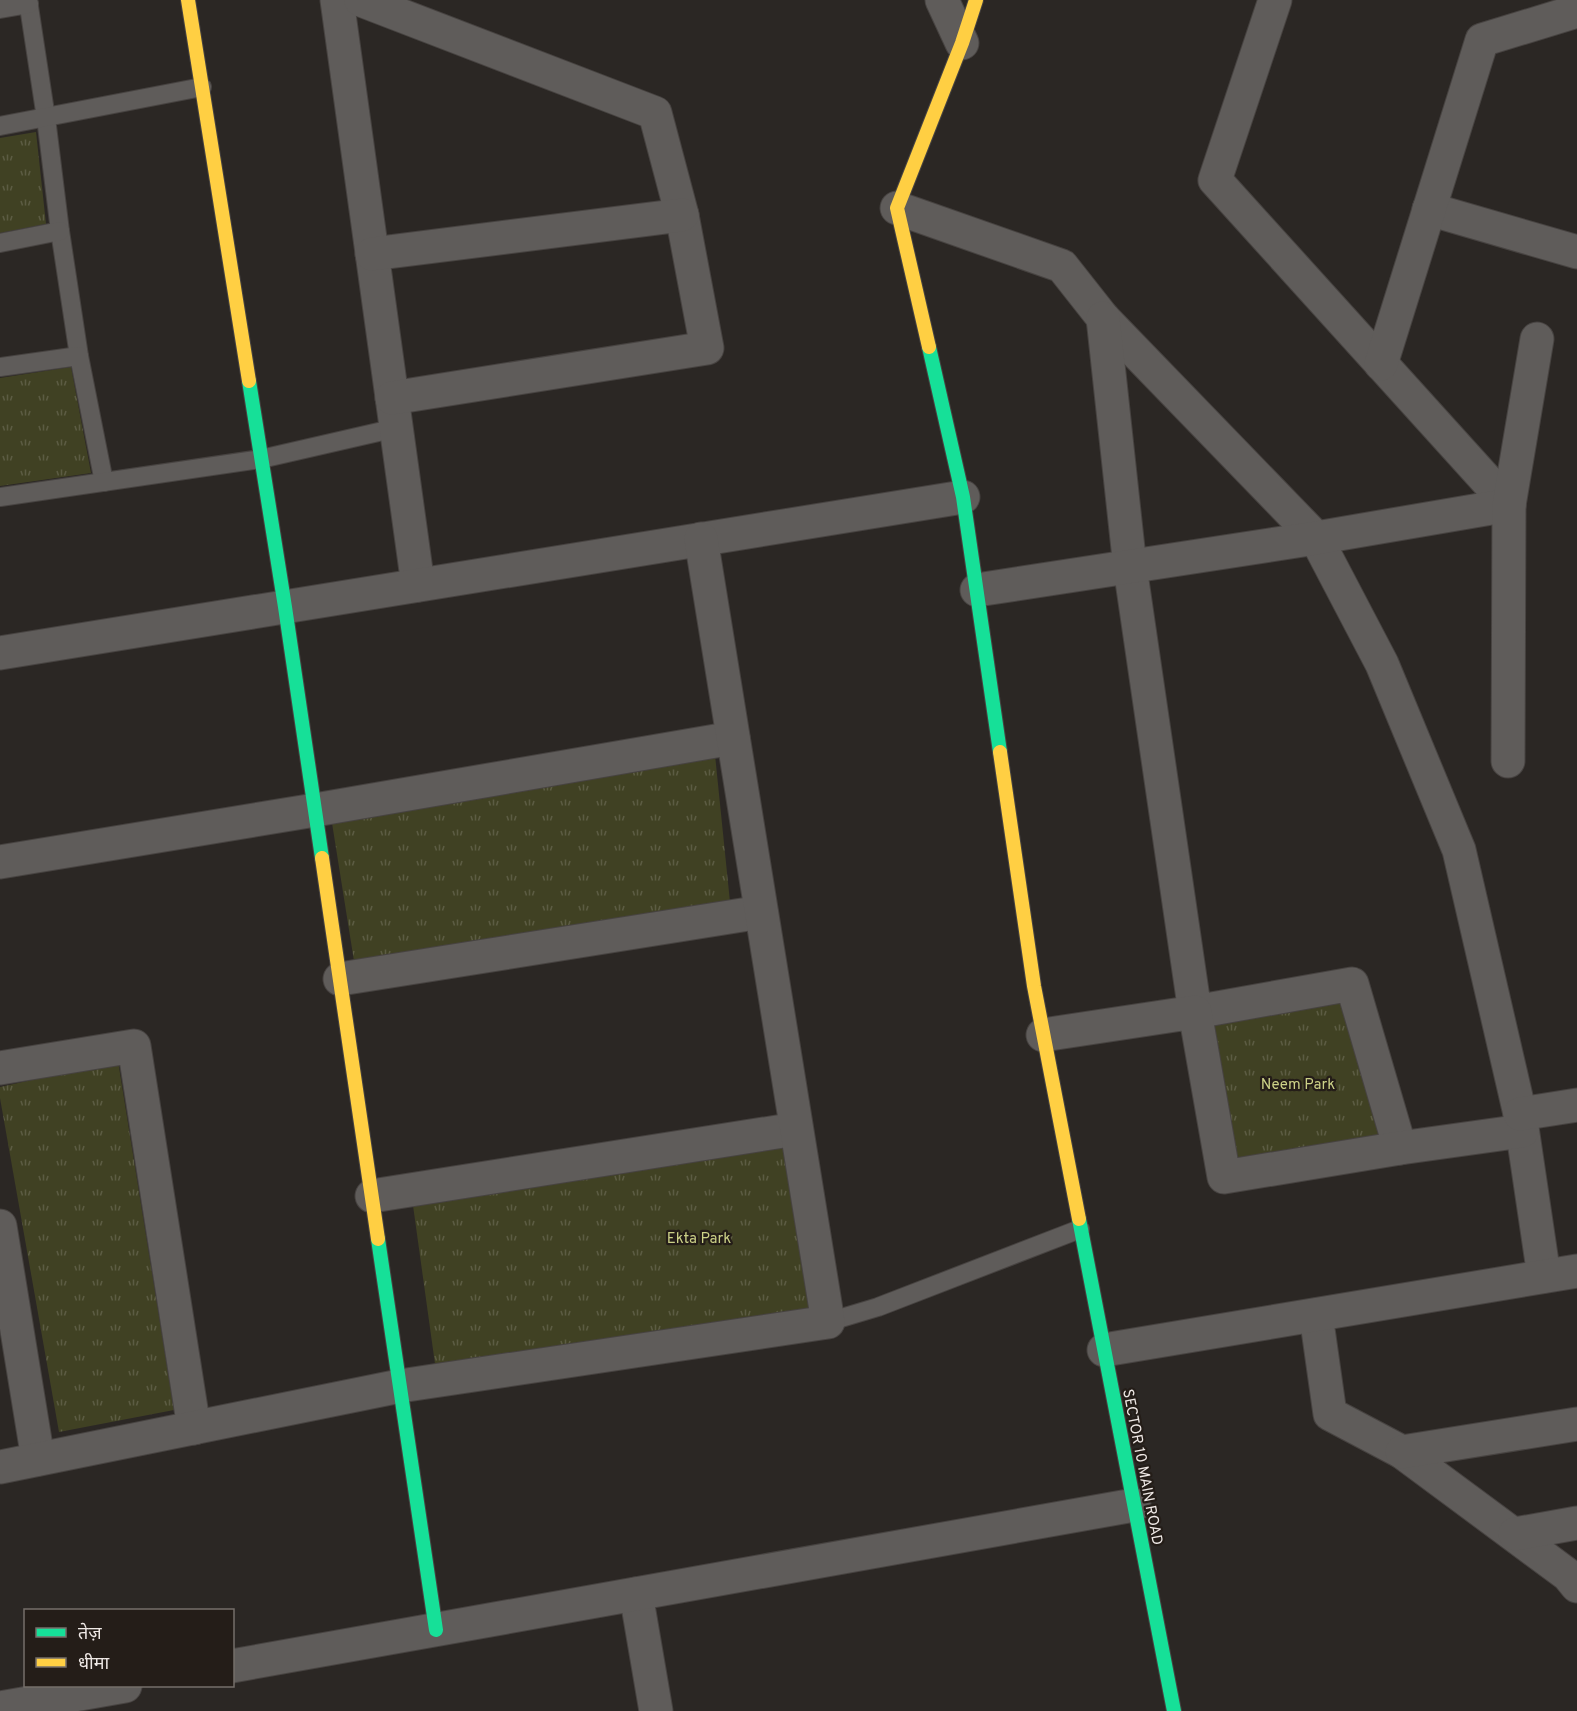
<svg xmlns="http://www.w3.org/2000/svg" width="1577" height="1711" font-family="Overpass,'Noto Sans Devanagari',sans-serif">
  <defs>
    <pattern id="park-tufts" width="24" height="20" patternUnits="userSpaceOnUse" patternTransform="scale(1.5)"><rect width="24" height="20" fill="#404123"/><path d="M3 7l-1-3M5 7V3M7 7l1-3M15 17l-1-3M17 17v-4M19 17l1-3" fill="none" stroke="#5c5c43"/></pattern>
  </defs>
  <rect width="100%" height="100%" fill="#2b2724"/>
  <g fill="url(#park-tufts)">
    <polygon points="36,132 46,224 0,233 0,138"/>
    <polygon points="71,367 91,473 0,486 0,378"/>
    <polygon points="715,755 730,902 354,961 332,823"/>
    <polygon points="1348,993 1394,1144 1237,1171 1212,1023"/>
    <polygon points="118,1061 174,1410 59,1432 0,1098 0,1087"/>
    <polygon points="788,1127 819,1316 436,1371 411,1191"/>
  </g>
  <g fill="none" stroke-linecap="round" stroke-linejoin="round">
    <defs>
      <g id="lane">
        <polyline points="28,0 46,118 60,231 79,356"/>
        <polyline points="0,9 29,4"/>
        <polyline points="0,126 202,87"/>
        <polyline points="0,243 60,231"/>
        <polyline points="0,367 79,356 104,482"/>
        <polyline points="0,497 261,459 396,428"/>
        <polyline points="828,1322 878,1307 1080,1229"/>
      </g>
      <g id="street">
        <polyline points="337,0 418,585"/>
        <polyline points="361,0 655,113 682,215 707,348 392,398"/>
        <polyline points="942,0 962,43"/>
        <polyline points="1275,0 1215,180 1509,505"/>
        <polyline points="897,208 1062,266 1103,318 1316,538 1382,664 1459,850 1520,1114 1544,1276"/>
        <polyline points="1429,209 1577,252"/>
        <polyline points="372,254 682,215"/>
        <polyline points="1103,318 1130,567 1195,1012 1352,984 1400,1148"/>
        <polyline points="1381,364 1482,40 1577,11"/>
        <polyline points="977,590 1316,538 1509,505"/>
        <polyline points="0,653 963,497"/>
        <polyline points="1508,761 1509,505 1537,339"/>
        <polyline points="0,862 315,810 733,738"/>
        <polyline points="340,979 761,912"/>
        <polyline points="1043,1035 1195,1012 1224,1177 1400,1148 1522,1131"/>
        <polyline points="0,1068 134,1046 194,1428"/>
        <polyline points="1520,1114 1577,1105"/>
        <polyline points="372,1196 796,1129"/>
        <polyline points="0,1226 38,1459"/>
        <polyline points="1316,1315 1330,1414 1402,1452 1568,1575 1577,1586"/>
        <polyline points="1104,1350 1577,1271"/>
        <polyline points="1402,1452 1577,1424"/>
        <polyline points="0,1467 400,1386 828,1322 701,539"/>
        <polyline points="1515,1534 1577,1523"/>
        <polyline points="636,1594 656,1711"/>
        <polyline points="232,1666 1134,1505"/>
        <polyline points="0,1708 125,1686"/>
      </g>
      <g id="fast">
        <polyline points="929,347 963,497 1000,752"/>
        <polyline points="249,381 285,607 322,858"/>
        <polyline points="1079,1219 1174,1711"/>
        <polyline points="378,1239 436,1630"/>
      </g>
      <g id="slow">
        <polyline points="188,0 249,381"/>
        <polyline points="929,347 897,208 962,43 976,0"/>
        <polyline points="1000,752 1034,986 1079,1219"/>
        <polyline points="322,858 378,1239"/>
      </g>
    </defs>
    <use href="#lane" stroke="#474341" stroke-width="20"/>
    <use href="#street" stroke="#474341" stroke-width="35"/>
    <use href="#fast" stroke="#474341" stroke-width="16"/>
    <use href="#slow" stroke="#474341" stroke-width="16"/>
    <use href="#lane" stroke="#5f5c5a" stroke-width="18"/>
    <use href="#street" stroke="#5f5c5a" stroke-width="33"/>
    <use href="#fast" stroke="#16e098" stroke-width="14"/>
    <use href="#slow" stroke="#ffcf43" stroke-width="14"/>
  </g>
  <g text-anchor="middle" stroke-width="4.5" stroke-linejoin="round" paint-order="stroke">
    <g font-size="15" fill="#ccd187" stroke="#241d18">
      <text x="1298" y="1089">Neem Park</text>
      <text x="699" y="1243">Ekta Park</text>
    </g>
    <g font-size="15" fill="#efe9e6" stroke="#241d18">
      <text transform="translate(1143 1467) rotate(79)" y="5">SECTOR 10 MAIN ROAD</text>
    </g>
  </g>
  <rect x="24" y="1609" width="210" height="78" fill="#241d18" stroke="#756f6a" stroke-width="1.5"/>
  <rect x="36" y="1628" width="30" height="9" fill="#16e098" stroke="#756f6a" stroke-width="1.5"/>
  <text x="78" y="1639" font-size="18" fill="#efe9e6">तेज़</text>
  <rect x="36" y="1658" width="30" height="9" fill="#ffcf43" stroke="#756f6a" stroke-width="1.5"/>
  <text x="78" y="1669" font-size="18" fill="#efe9e6">धीमा</text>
</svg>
